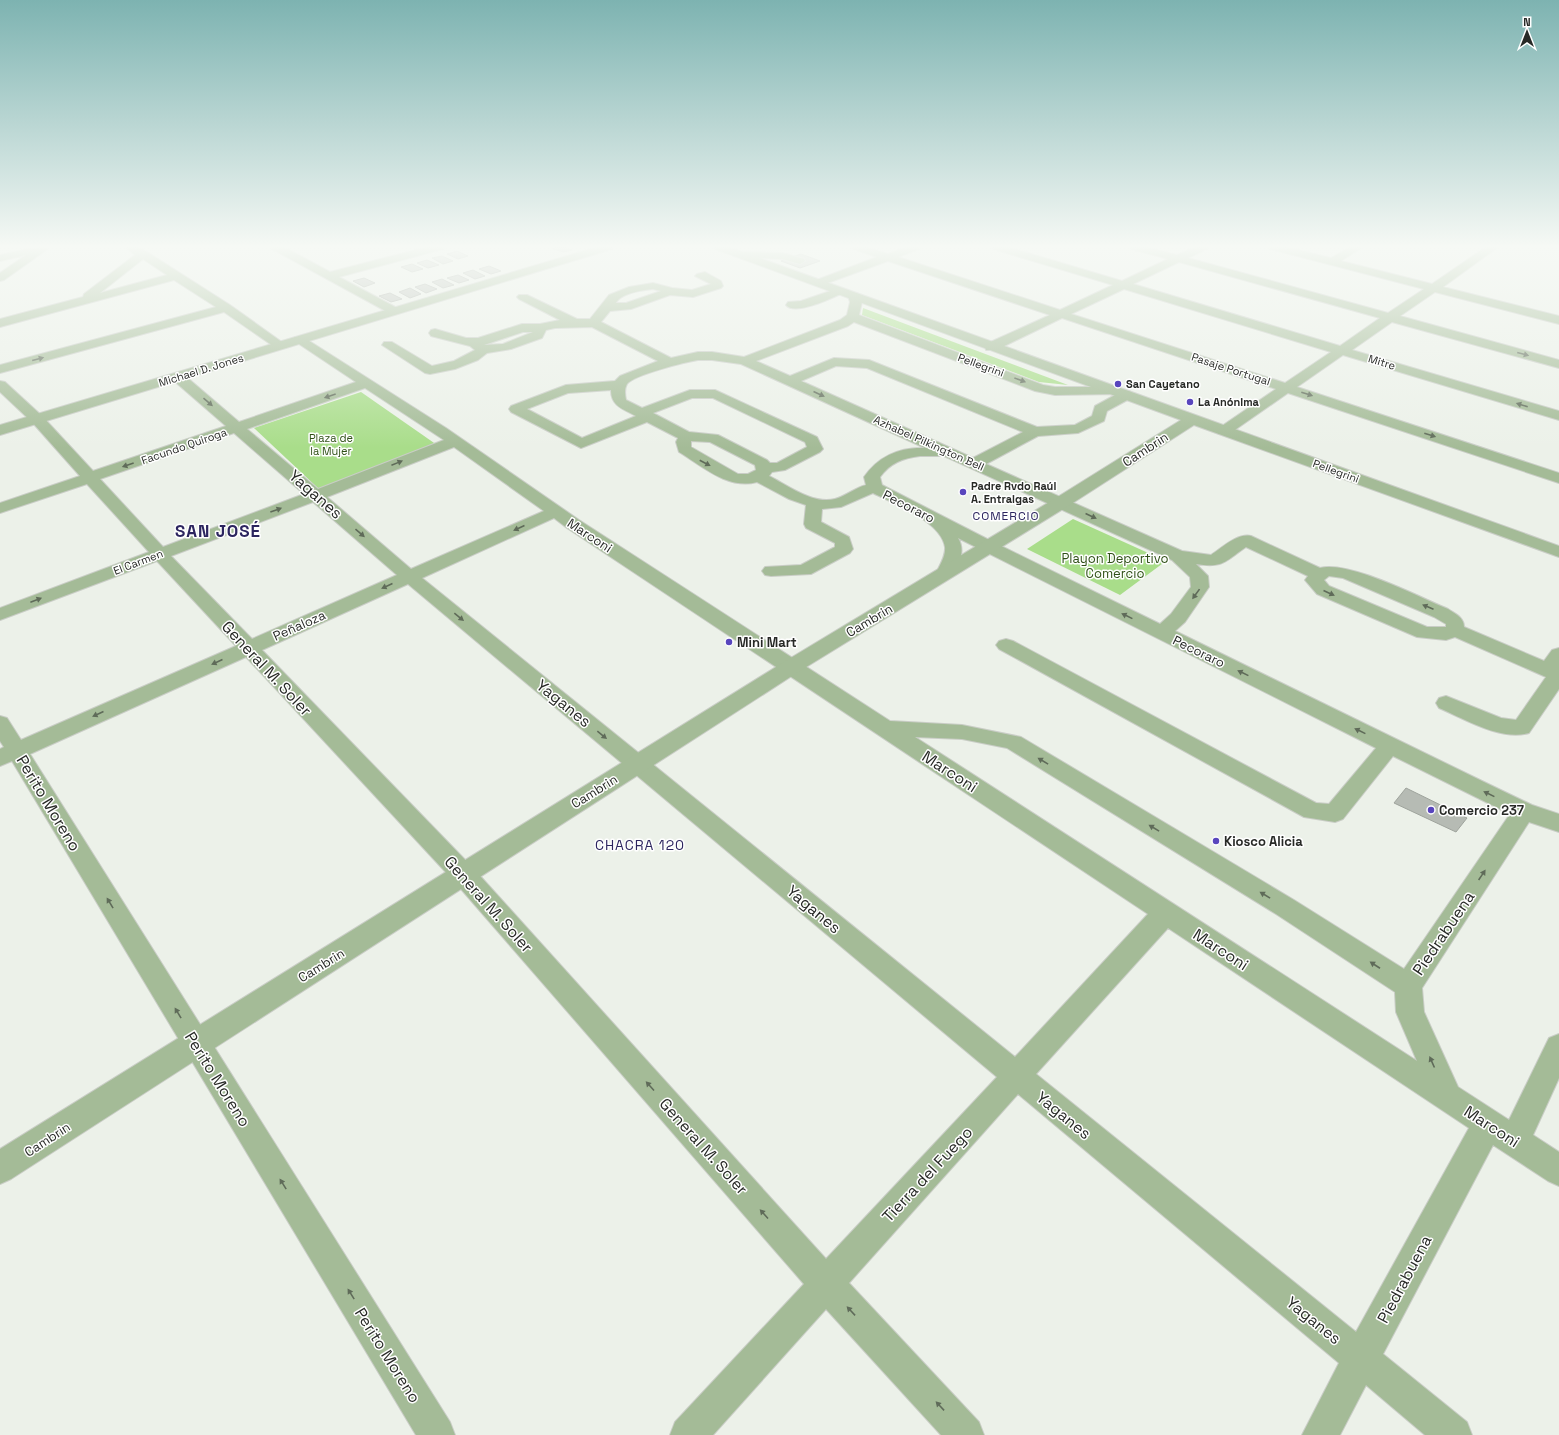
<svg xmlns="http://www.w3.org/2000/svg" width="1559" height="1435" font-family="'Space Grotesk',sans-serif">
  <rect width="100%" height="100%" fill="#ecf1e9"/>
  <g fill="#a9dd8a">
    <polygon points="863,308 1068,385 1039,382 862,315"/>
    <polygon points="361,392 437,445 321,491 254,428"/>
    <polygon points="1073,519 1166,561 1120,595 1027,549"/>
  </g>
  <g fill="#b6bbb4" stroke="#9fa49d">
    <polygon points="565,247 572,250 563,252 551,248"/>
    <polygon points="457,251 468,256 458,259 447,254"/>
    <polygon points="801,254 820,261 800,268 781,261"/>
    <polygon points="442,256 453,261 443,264 432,258"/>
    <polygon points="427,260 439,265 428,268 417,263"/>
    <polygon points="412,264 423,269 412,272 401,267"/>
    <polygon points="489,266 501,271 491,274 479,269"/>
    <polygon points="473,270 485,276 475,279 463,273"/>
    <polygon points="458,275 469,280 459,283 447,278"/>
    <polygon points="364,278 375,283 364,287 353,281"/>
    <polygon points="442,279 454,285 443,288 432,282"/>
    <polygon points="425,284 437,289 426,293 415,287"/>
    <polygon points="410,288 421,294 410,298 399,292"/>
    <polygon points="390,293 402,299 391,302 379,296"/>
    <polygon points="1406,788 1467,818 1456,832 1394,803"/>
  </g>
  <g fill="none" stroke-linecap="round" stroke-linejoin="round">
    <defs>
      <g id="minor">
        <polygon points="39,247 49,248 4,280 0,281 0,273 26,255 0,261 0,255 31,248 35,249"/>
        <path d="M126,247H138L147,252L230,305L286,345L284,348H276L224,312L0,373V365L216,307L174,280L0,327V319L83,297L84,294L135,255ZM143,259L167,275L100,293Z"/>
        <polygon points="271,247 284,247 330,272 427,247 444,247 443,249 339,277 397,308 399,311 393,315 272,249"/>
        <path d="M852,247H867L888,254L906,247H920L919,249L898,257L1060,310L1113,285L993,249L992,247H1008L1122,281L1168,259L1131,249L1130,247H1146L1177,255L1195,247H1208L1207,249L1188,258L1388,313L1424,289L1270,249L1269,247H1286L1331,258L1350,247H1362L1341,261L1432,284L1486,247H1498L1443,287L1559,316V324L1435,292L1400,316L1559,360V368L1392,322L1352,350L1559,411V420L1343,355L1297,387L1559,473V483L1288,393L1229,434H1219L1217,431L1219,428L1276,389L1062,318L996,350H986L985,347L986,344L1050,315L888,261L822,285H814L812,283L814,281L877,257L853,249ZM1179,262L1380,318L1340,346L1133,284ZM1124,289L1331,352L1285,383L1071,314Z"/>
        <polygon points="743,252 783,253 804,259 805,261 800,264 782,259 739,257 738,255 739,253"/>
        <path d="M705,272L721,281L723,286L721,288L693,297L670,295L631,309L610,311L601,322L671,358L698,352H712L744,357L840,320L847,315L850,302L848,296L854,293L858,294L862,302L859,315L1043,385L1055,387H1113L1118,388L1120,391L1118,394L1126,391L1131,392L1133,395L1131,398L1107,411L1104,421L1078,433L1038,436L986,464L1182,551L1211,555C1222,548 1237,533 1251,536L1320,568C1348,560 1419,597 1448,609C1455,614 1464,617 1464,627L1544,661L1552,650L1559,648V689L1529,733C1500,741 1465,719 1439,708L1436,703L1439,698L1446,696L1501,718L1516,720L1546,677L1455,637L1446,640L1417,637L1317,594L1305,580L1308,576L1246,547C1224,562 1224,568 1196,564L1208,576L1209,587L1185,622L1175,631L1484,782L1532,805L1559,814V832L1529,822L1422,988L1424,1012L1458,1087L1509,1120L1549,1038L1559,1034V1078L1533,1135L1559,1152V1186L1548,1181L1493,1145L1383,1354L1467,1422L1472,1435H1425L1366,1385L1340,1435H1302L1339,1363L1018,1094L849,1283L979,1422L984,1435H941L826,1309L713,1435H670L675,1422L804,1284L454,881L246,657L30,754L450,1422L455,1435H416L12,761L0,766V749L4,747L0,741V716L7,718L21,740L236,646L157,561L0,620V608L149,552L87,484L0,513V503L80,476L32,422L0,392V381L5,382L42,416L93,471L226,426L173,380L171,377L173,374H183L239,422L356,382L293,340L295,337H303L446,428L579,520L890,721L962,725L1021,737L1294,900L1404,969L1510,814L1393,756L1343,819L1335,822L1304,817L999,649L996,645L999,641L1006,639L1013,641L1316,803L1329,804L1376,748L958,538C966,551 959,565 951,577L945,578L939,577L936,573C940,565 946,556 945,547C941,521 894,504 873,493L841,507L822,509L821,522L849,537L853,549L850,553L811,574L771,576L765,575L762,571L765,567L801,565L835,547V543L806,528L804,524L806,505L789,499L757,482C728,490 702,466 679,452L676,442L678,438L647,422L581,448L511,412L509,409L511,406L566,385L615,381L620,376L658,361L592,327L555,328L546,330L542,338L511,349L487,353L478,360L455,369L430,374L425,373L382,345L384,342H392L432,366L454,361L475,350L470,346L431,336L429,333L431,330L435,329L466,338H478L522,324H540L560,320L519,299L517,297L519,295H527L577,319H590L609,295L629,287L653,283L672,288L692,290L711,284L695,276L697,274ZM653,289L661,291L626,303H616C621,293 643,290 653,289ZM854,322L1035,391L1055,395L1117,394L1095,406L1092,416L1075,425L1037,427L869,360L834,358L790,376L756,361L848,326ZM523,332H533L503,344L484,345ZM698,360H712L741,364L925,448C899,447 879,456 864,477L866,485C855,488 846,496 835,499C813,505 787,485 769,476L772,472L785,470L820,452L823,449L817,437L715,390H690L642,408L626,400C625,395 624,389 627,384C634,375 685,362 698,360ZM836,366L867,368L1023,432L973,458L801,381ZM365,388L444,440L318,489L247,429ZM611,390C611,406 623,409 636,416L582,438L527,409L568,393ZM692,398H713L805,442L807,447L777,463H770L767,460L718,435L689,432L653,413ZM234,433L304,494L163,547L100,479ZM691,441L710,442L755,465L756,470L748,474H738L691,447ZM454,447L544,511L411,569L327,497ZM920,456H944L1172,560L1190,577L1191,587L1171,614L1160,624L993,542L882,485L880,477C890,463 903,458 920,456ZM313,502L397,575L252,639L171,556ZM554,518L567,528L1148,914L1015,1057L422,578ZM1329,576L1343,578L1434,617L1446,624V627H1427L1329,586L1324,580ZM408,584L997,1077L826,1259L472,867L262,650ZM915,737L962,739L1007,748L1276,914L1395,992L1396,1012L1417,1061ZM1168,928L1469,1128L1356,1332L1036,1074Z"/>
        <path d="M839,288L843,289L845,291L843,293C832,298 795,316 786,305L788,302L801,301Z"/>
      </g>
      <g id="tertiary">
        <polygon points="597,247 614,247 612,249 0,435 0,425"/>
        <polygon points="714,247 729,247 1559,546 1559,557 1194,425 1068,506 798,672 11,1179 0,1184 0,1149 784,662 1056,498 1181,420 715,249"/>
      </g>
    </defs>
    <use href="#minor" stroke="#c9cdc6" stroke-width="2"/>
    <use href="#tertiary" stroke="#c9cdc6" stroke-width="2"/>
    <use href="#minor" fill="#a4bb97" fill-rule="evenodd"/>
    <use href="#tertiary" fill="#a4bb97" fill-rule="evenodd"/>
  </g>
  <defs><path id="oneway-solid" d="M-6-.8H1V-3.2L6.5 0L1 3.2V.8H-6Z"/></defs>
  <g fill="#5f6b59">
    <use href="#oneway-solid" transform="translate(1523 354) rotate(15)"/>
    <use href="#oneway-solid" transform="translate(38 359) rotate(-15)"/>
    <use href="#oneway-solid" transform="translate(1020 380) rotate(20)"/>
    <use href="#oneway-solid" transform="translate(819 394) rotate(24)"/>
    <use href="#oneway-solid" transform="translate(1307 394) rotate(18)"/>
    <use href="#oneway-solid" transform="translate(330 396) rotate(161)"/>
    <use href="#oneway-solid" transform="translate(208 402) rotate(41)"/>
    <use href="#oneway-solid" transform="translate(1522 405) rotate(-163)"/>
    <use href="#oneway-solid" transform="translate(1430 435) rotate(18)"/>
    <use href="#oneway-solid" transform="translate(397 463) rotate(-22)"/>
    <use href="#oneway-solid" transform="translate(705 463) rotate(28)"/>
    <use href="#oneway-solid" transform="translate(128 465) rotate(161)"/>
    <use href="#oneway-solid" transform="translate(276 510) rotate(-20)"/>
    <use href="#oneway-solid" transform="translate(1091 516) rotate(25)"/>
    <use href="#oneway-solid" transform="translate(519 528) rotate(156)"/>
    <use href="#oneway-solid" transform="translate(360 533) rotate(41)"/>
    <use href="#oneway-solid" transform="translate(387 586) rotate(156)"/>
    <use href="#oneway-solid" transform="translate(1329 593) rotate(24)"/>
    <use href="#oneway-solid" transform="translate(1196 594) rotate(126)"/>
    <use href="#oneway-solid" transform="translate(36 600) rotate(-21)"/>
    <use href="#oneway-solid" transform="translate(1428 607) rotate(-157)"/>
    <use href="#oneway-solid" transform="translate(1127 616) rotate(-154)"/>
    <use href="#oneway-solid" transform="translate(459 617) rotate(39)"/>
    <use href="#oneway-solid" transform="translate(217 662) rotate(156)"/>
    <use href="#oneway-solid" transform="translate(1243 673) rotate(-154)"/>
    <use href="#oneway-solid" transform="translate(98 714) rotate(156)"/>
    <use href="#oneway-solid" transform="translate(1360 731) rotate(-154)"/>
    <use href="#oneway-solid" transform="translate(602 735) rotate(39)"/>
    <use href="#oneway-solid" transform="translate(1043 761) rotate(-149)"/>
    <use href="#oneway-solid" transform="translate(1489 794) rotate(-154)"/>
    <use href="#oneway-solid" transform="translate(1154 828) rotate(-149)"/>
    <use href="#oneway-solid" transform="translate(1482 875) rotate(-56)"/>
    <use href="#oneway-solid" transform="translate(1265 895) rotate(-149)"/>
    <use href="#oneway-solid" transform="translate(110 903) rotate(-121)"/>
    <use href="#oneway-solid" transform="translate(1375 965) rotate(-147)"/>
    <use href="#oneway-solid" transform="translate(178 1013) rotate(-121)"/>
    <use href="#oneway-solid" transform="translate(1432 1062) rotate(-114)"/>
    <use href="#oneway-solid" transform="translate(650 1086) rotate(-132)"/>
    <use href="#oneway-solid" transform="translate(283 1184) rotate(-122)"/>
    <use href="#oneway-solid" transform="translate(764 1214) rotate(-132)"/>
    <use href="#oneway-solid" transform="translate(351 1294) rotate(-122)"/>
    <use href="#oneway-solid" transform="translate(851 1311) rotate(-133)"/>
    <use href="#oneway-solid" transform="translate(940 1406) rotate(-133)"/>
  </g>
  <linearGradient id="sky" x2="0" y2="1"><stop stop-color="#7db3b1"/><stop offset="0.55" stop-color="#f6f9f5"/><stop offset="1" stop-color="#f6f9f5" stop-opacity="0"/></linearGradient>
  <rect width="1559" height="448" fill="url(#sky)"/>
  <g fill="#5845bd" stroke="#fff" stroke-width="1.5">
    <circle cx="1118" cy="384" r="4"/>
    <circle cx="1190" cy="402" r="4"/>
    <circle cx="963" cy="492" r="4"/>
    <circle cx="729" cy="642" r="4"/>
    <circle cx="1431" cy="810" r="4"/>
    <circle cx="1216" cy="841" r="4"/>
  </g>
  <g text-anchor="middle" stroke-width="3" stroke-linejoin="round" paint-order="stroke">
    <g font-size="11" fill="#272926" stroke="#fff">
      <text transform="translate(1382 362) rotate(17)" y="4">Mitre</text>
      <text transform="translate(981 365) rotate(20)" y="4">Pellegrini</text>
      <text transform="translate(1231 369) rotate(18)" y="4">Pasaje Portugal</text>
      <text transform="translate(201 370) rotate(-17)" y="4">Michael D. Jones</text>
      <text transform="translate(929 443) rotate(24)" y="4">Azhabel Pilkington Bell</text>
      <text transform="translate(184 446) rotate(-19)" y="4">Facundo Quiroga</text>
      <text transform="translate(1336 471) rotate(20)" y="4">Pellegrini</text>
      <text transform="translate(138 562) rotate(-21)" y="4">El Carmen</text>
    </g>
    <g font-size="11" font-weight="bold" fill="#272926" stroke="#fff" text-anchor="start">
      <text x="1126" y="388">San Cayetano</text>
      <text x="1198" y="406">La Anónima</text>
      <text x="971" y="490">Padre Rvdo Raúl<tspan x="971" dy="13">A. Entraigas</tspan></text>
    </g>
    <g font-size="11" fill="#2f5017" stroke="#fff">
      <text x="331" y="442">Plaza de<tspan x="331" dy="13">la Mujer</tspan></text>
    </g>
    <g font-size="12" letter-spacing="1" fill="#2c255f" stroke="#fff">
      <text x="1006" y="520">COMERCIO</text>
    </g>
    <g font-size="13" fill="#272926" stroke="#fff">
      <text transform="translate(1145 449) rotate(-33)" y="5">Cambrin</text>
      <text transform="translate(909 506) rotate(27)" y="5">Pecoraro</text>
      <text transform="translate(590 535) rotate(33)" y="5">Marconi</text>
      <text transform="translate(869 620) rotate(-31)" y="5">Cambrin</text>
      <text transform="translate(299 625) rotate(-24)" y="5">Peñaloza</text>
      <text transform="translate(1199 651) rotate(26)" y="5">Pecoraro</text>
      <text transform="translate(594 791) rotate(-32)" y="5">Cambrin</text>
      <text transform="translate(321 965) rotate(-32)" y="5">Cambrin</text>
      <text transform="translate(47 1139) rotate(-33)" y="5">Cambrin</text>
    </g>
    <g font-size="13" fill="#2f5017" stroke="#fff">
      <text x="1115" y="563">Playon Deportivo<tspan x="1115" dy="15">Comercio</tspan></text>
    </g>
    <g font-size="13" font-weight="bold" fill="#272926" stroke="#fff" text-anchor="start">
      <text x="737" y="647">Mini Mart</text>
      <text x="1439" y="815">Comercio 237</text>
      <text x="1224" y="846">Kiosco Alicia</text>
    </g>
    <g font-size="14" letter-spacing="1" fill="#2c255f" stroke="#fff">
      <text x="640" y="850">CHACRA 120</text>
    </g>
    <g font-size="16" fill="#272926" stroke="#fff">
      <text transform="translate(316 494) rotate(41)" y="6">Yaganes</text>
      <text transform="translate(267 668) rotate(47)" y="6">General M. Soler</text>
      <text transform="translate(564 703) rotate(39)" y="6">Yaganes</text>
      <text transform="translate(950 771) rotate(33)" y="6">Marconi</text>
      <text transform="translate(49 803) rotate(59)" y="6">Perito Moreno</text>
      <text transform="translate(489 904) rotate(48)" y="6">General M. Soler</text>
      <text transform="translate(814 909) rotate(40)" y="6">Yaganes</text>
      <text transform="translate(1443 933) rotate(-56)" y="6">Piedrabuena</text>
      <text transform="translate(1221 949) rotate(33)" y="6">Marconi</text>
      <text transform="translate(218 1079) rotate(58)" y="6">Perito Moreno</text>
      <text transform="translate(1064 1115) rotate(39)" y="6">Yaganes</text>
      <text transform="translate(1492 1126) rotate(33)" y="6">Marconi</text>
      <text transform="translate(704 1146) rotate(48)" y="6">General M. Soler</text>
      <text transform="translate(927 1174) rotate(-47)" y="6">Tierra del Fuego</text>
      <text transform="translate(1404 1279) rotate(-62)" y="6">Piedrabuena</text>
      <text transform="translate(1314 1320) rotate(39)" y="6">Yaganes</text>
      <text transform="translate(388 1355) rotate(58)" y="6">Perito Moreno</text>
    </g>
    <g font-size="17" font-weight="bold" letter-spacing="1" fill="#2c255f" stroke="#fff">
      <text x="218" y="537">SAN JOSÉ</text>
    </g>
  </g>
  <g transform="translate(1527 32)" stroke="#ffffff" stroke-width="3" paint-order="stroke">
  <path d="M0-3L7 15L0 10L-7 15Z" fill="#272926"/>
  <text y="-6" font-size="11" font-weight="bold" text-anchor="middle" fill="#272926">N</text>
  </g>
</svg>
